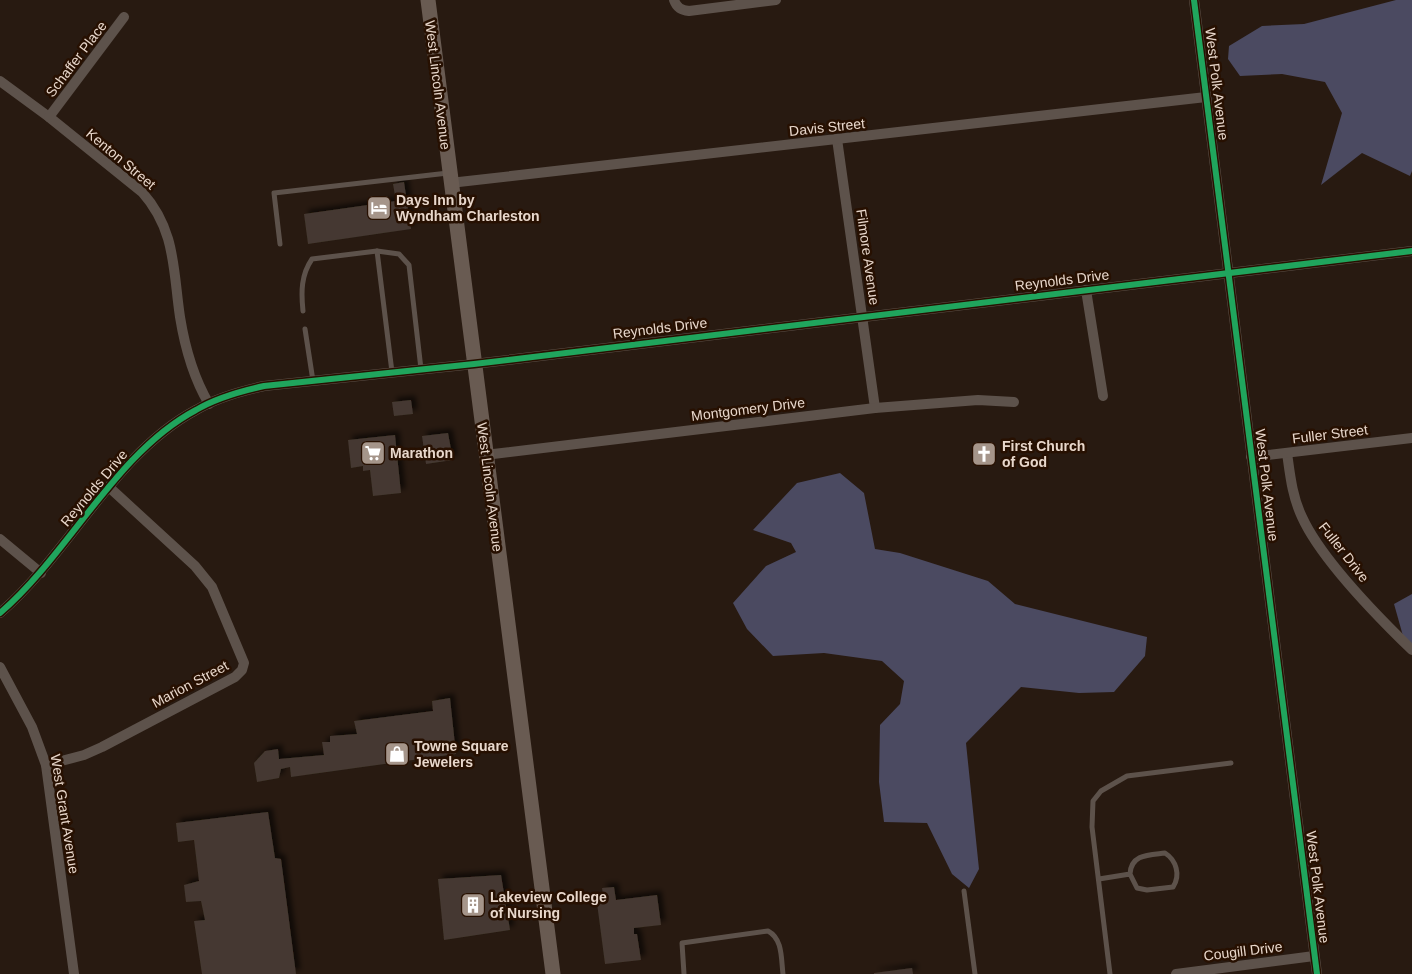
<svg xmlns="http://www.w3.org/2000/svg" width="1412" height="974" font-family="Helvetica,sans-serif">
  <defs>
    <filter id="shadow"><feDropShadow dx="4.5" dy="-4.5" stdDeviation="2.5" flood-color="#0009"/></filter>
  </defs>
  <rect width="100%" height="100%" fill="#281a11"/>
  <g fill="#4b4a61">
    <polygon points="1396,0 1412,0 1412,171 1410,176 1362,153 1321,185 1342,113 1325,82 1282,74 1240,76 1228,59 1229,46 1262,26 1304,24"/>
    <polygon points="840,473 864,493 875,549 900,553 988,581 1015,604 1147,637 1145,656 1114,692 1079,693 1021,687 966,743 979,869 969,888 952,874 927,823 884,822 879,782 880,725 900,704 904,681 882,661 824,653 773,656 747,629 733,603 766,566 796,552 791,543 753,530 797,483"/>
    <polygon points="1412,594 1412,644 1403,636 1394,604"/>
  </g>
  <g fill="#443930" filter="url(#shadow)">
    <polygon points="404,182 411,229 308,244 304,214 396,201 393,184"/>
    <polygon points="411,400 413,414 394,416 392,402"/>
    <polygon points="448,433 453,460 426,464 422,436"/>
    <polygon points="395,435 401,493 373,496 370,470 363,471 363,466 351,468 348,440"/>
    <polygon points="450,698 456,754 291,777 290,767 281,769 279,778 257,782 254,763 265,751 278,749 279,759 324,755 322,742 330,742 330,736 357,734 354,721 433,711 432,701"/>
    <polygon points="268,812 275,858 281,859 296,974 202,974 194,921 205,920 201,901 186,902 184,885 199,881 194,840 178,842 176,823"/>
    <polygon points="501,875 510,930 444,940 438,879"/>
    <polygon points="614,887 616,900 657,895 661,925 634,928 634,934 637,934 641,960 605,964 597,903 604,902 602,888"/>
    <polygon points="912,968 913,974 874,974 874,973"/>
  </g>
  <g fill="none" stroke-linecap="round" stroke-linejoin="round">
    <g stroke="#5d524b" stroke-width="5">
      <polyline points="280,244 274,193 448,173"/>
      <polyline points="377,251 392,372"/>
      <path d="M303,311C301,292 301,275 312,259L377,251L399,254L409,265L421,369"/>
      <polyline points="305,329 313,381"/>
      <path d="M1099,879L1130,874C1131,854 1149,855 1165,853C1176,860 1181,875 1173,887L1147,890L1137,888L1130,874"/>
      <polyline points="964,891 975,974"/>
      <path d="M684,974L682,943L768,931C783,939 781,959 783,974"/>
      <polyline points="1110,974 1092,827 1093,801 1101,791 1127,776 1231,763"/>
    </g>
    <g stroke="#5d524b" stroke-width="10">
      <path d="M674,0C677,8 681,10 689,11L776,0"/>
      <polyline points="1194,0 1317,974"/>
      <path d="M0,81L49,117L142,192C176,230 173,270 180,317C185,348 193,377 209,404"/>
      <polyline points="49,117 124,17"/>
      <polyline points="837,139 875,408"/>
      <polyline points="450,183 1206,97"/>
      <polyline points="1086,290 1103,396"/>
      <path d="M1287,453C1290,474 1292,496 1302,517C1321,559 1378,617 1412,650"/>
      <polyline points="485,455 875,408 978,400 1014,402"/>
      <polyline points="1251,457 1412,438"/>
      <polyline points="0,539 41,573"/>
      <path d="M0,613C69,554 115,453 196,410C216,398 241,391 264,386L474,364L1412,251"/>
      <polyline points="0,667 32,727 46,765 74,974"/>
      <polyline points="46,765 84,755 102,747 235,677 242,670 244,663 212,587 195,566 110,488"/>
      <polyline points="1176,974 1314,956"/>
    </g>
    <polyline stroke="#695b52" stroke-width="15" points="428,0 553,974"/>
    <defs>
      <g id="cycleway">
        <polyline points="1194,0 1317,974"/>
        <path d="M0,613C69,554 115,453 196,410C216,398 241,391 264,386L474,364L1412,251"/>
      </g>
    </defs>
    <use href="#cycleway" stroke="#271001" stroke-width="9"/>
    <use href="#cycleway" stroke="#20a55d" stroke-width="6"/>
  </g>
  <defs>
    <symbol id="hotel-square" viewBox="-11 -11 22 22"><rect x="-9" y="-9" width="18" height="18" rx="4" fill="#a5958a" stroke="#271001"/><path d="M-6-4.5h1.5V1H6V5H4.5V3h-9V5H-6ZM-4 0a1.8 1.8 0 1 1 3.6 0ZM.5 0V-2.5h3Q6-2.5 6 0Z" fill="#fff"/></symbol>
    <symbol id="supermarket-square" viewBox="-11 -11 22 22"><rect x="-9" y="-9" width="18" height="18" rx="4" fill="#a5958a" stroke="#271001"/><path d="M-6-5.5h2.5l.6 2H6L4.5 2H-2.5L-4.4-4H-6ZM-1.5 3.2a1.3 1.3 0 1 0 .1 0ZM3 3.2a1.3 1.3 0 1 0 .1 0Z" fill="#fff"/></symbol>
    <symbol id="church-square" viewBox="-11 -11 22 22"><rect x="-9" y="-9" width="18" height="18" rx="4" fill="#a5958a" stroke="#271001"/><path d="M-1.2-6h2.4v3.5h3.3v2.4h-3.3V6h-2.4V-.1h-3.3v-2.4h3.3Z" fill="#fff"/></symbol>
    <symbol id="shop-square" viewBox="-11 -11 22 22"><rect x="-9" y="-9" width="18" height="18" rx="4" fill="#a5958a" stroke="#271001"/><path d="M-5-2.5h2.3a2.7 3.5 0 0 1 5.4 0H5L5.5 6h-11ZM-1.5-2.5h3a1.5 2.3 0 0 0-3 0Z" fill="#fff"/></symbol>
    <symbol id="building-square" viewBox="-11 -11 22 22"><rect x="-9" y="-9" width="18" height="18" rx="4" fill="#a5958a" stroke="#271001"/><path d="M-4-6H4V6H1V3H-1V6H-4ZM-2.5-4.3h1.7v1.8h-1.7ZM.8-4.3h1.7v1.8H.8ZM-2.5-1h1.7V.8h-1.7ZM.8-1h1.7V.8H.8Z" fill="#fff"/></symbol>
  </defs>
  <g fill-rule="evenodd">
    <use href="#hotel-square" x="365" y="194" width="28" height="28"/>
    <use href="#supermarket-square" x="359" y="439" width="28" height="28"/>
    <use href="#church-square" x="970" y="440" width="28" height="28"/>
    <use href="#shop-square" x="383" y="740" width="28" height="28"/>
    <use href="#building-square" x="459" y="891" width="28" height="28"/>
  </g>
  <g text-anchor="middle" stroke-width="5" stroke-linejoin="round" paint-order="stroke">
    <g font-size="14" fill="#e8d7cb" stroke="#271001">
      <text transform="translate(76 59) rotate(-53)" y="5">Schaffer Place</text>
      <text transform="translate(1217 84) rotate(83)" y="5">West Polk Avenue</text>
      <text transform="translate(438 85) rotate(83)" y="5">West Lincoln Avenue</text>
      <text transform="translate(827 127) rotate(-6)" y="5">Davis Street</text>
      <text transform="translate(121 159) rotate(40)" y="5">Kenton Street</text>
      <text transform="translate(868 257) rotate(82)" y="5">Filmore Avenue</text>
      <text transform="translate(1062 280) rotate(-7)" y="5">Reynolds Drive</text>
      <text transform="translate(660 328) rotate(-7)" y="5">Reynolds Drive</text>
      <text transform="translate(748 409) rotate(-7)" y="5">Montgomery Drive</text>
      <text transform="translate(1330 434) rotate(-7)" y="5">Fuller Street</text>
      <text transform="translate(1267 485) rotate(83)" y="5">West Polk Avenue</text>
      <text transform="translate(490 487) rotate(83)" y="5">West Lincoln Avenue</text>
      <text transform="translate(94 488) rotate(-50)" y="5">Reynolds Drive</text>
      <text transform="translate(1344 552) rotate(52)" y="5">Fuller Drive</text>
      <text transform="translate(190 684) rotate(-28)" y="5">Marion Street</text>
      <text transform="translate(65 814) rotate(81)" y="5">West Grant Avenue</text>
      <text transform="translate(1318 887) rotate(83)" y="5">West Polk Avenue</text>
      <text transform="translate(1243 951) rotate(-7)" y="5">Cougill Drive</text>
    </g>
    <g font-size="14" font-weight="bold" fill="#e8d7cb" stroke="#271001" text-anchor="start">
      <text x="396" y="205">Days Inn by<tspan x="396" dy="16">Wyndham Charleston</tspan></text>
      <text x="1002" y="451">First Church<tspan x="1002" dy="16">of God</tspan></text>
      <text x="390" y="458">Marathon</text>
      <text x="414" y="751">Towne Square<tspan x="414" dy="16">Jewelers</tspan></text>
      <text x="490" y="902">Lakeview College<tspan x="490" dy="16">of Nursing</tspan></text>
    </g>
  </g>
</svg>
